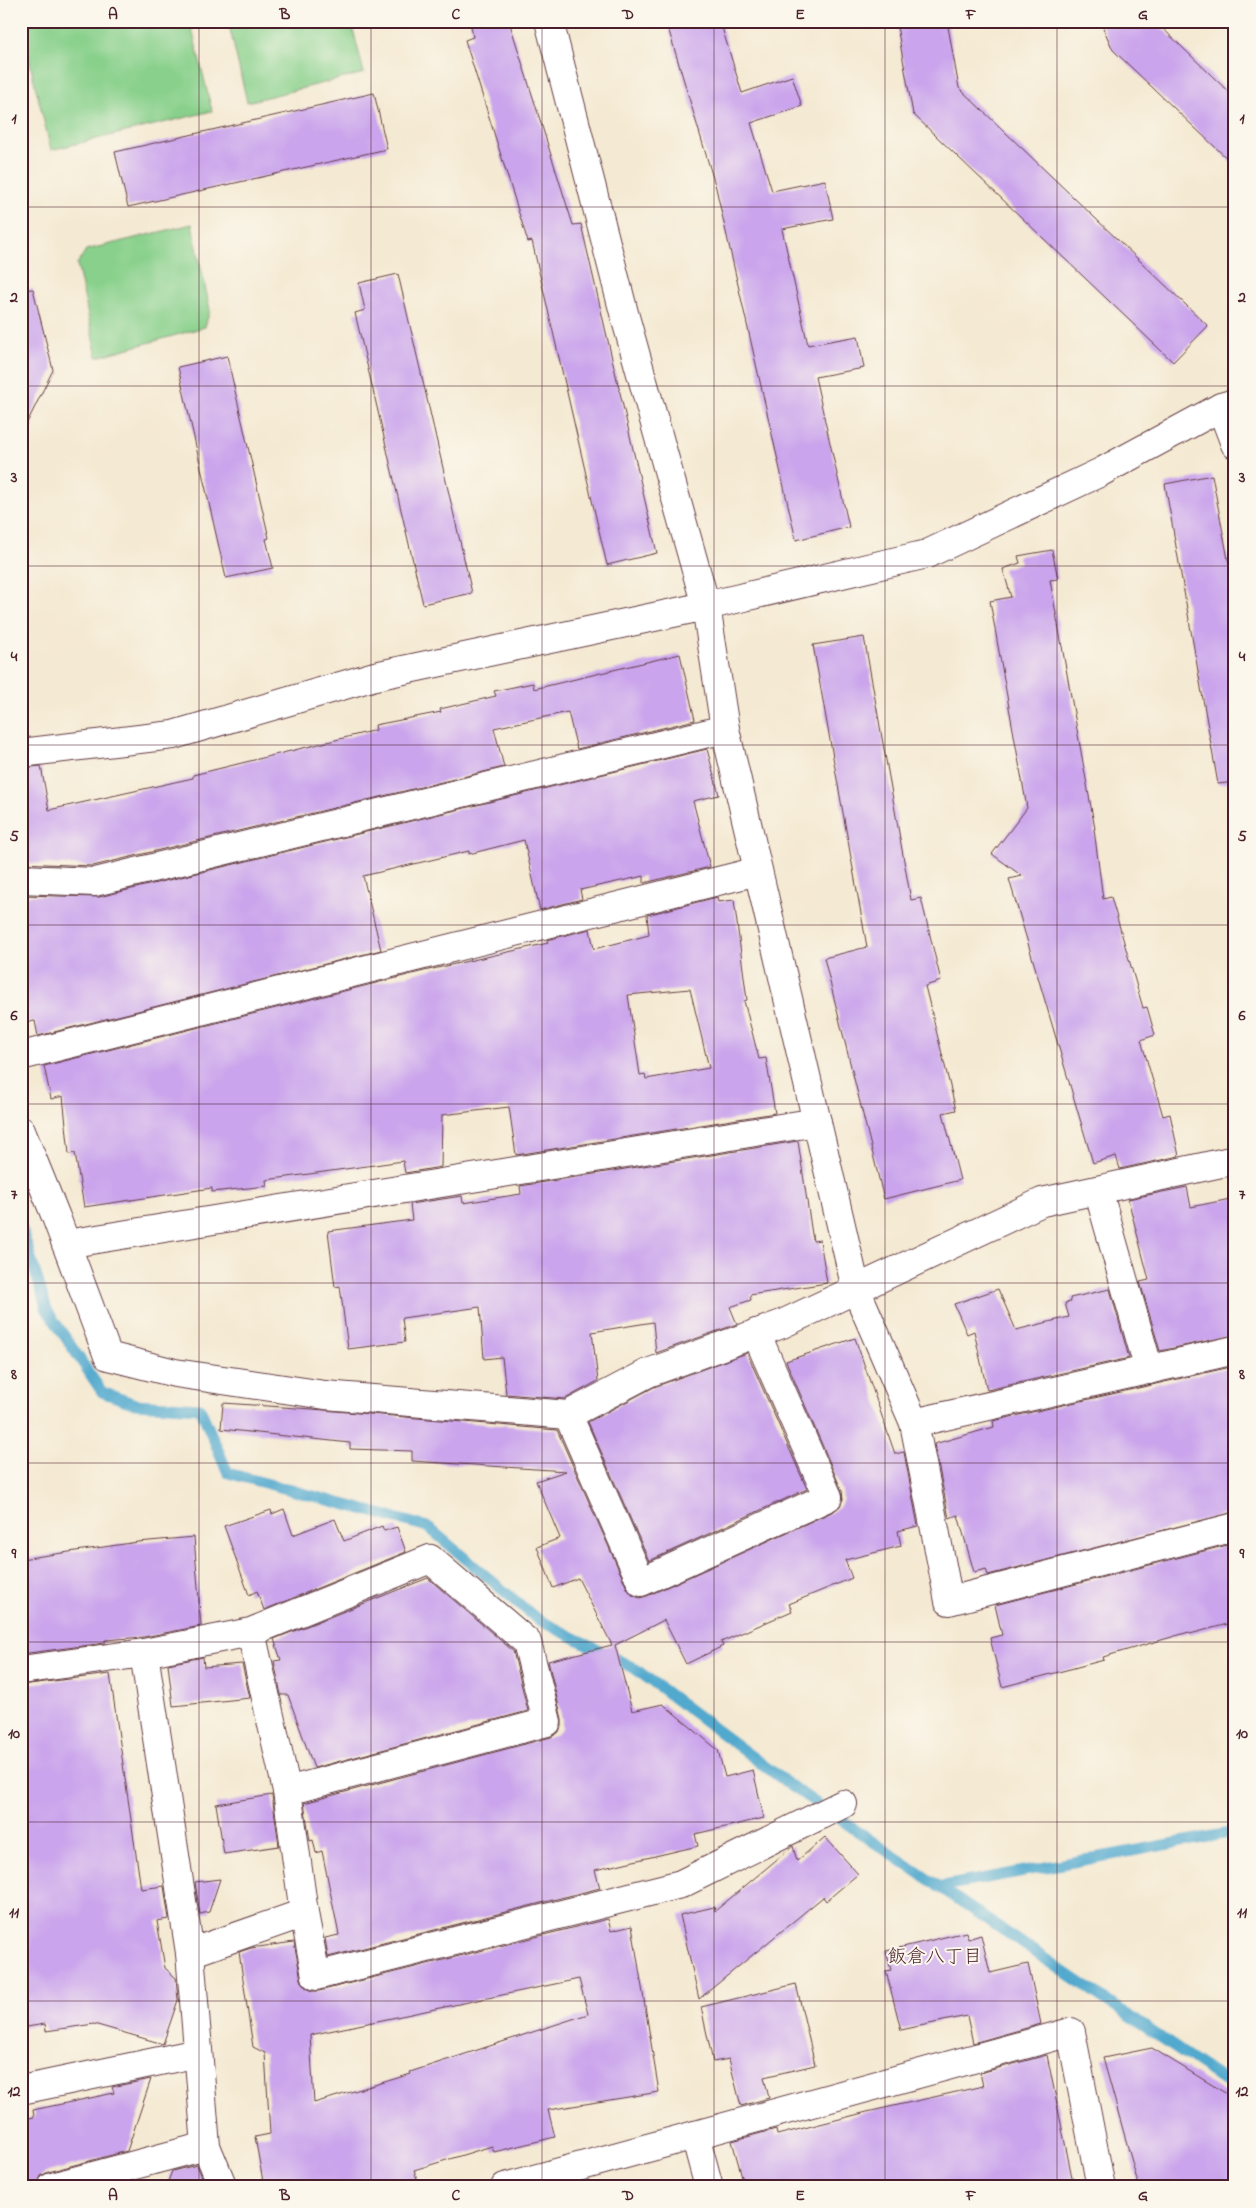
<svg xmlns="http://www.w3.org/2000/svg" width="1256" height="2208" font-family="'Indie Flower','Klee One',sans-serif">
  <rect width="100%" height="100%" fill="#fbf7ec"/>
  <filter id="ink" filterUnits="userSpaceOnUse"><feTurbulence type="fractalNoise" baseFrequency=".02" numOctaves="2"/><feDisplacementMap in="SourceGraphic" scale="10" xChannelSelector="R" yChannelSelector="G"/><feConvolveMatrix kernelMatrix="1 2 1 2 8 2 1 2 1" color-interpolation-filters="sRGB"/></filter>
  <filter id="wash" filterUnits="userSpaceOnUse"><feTurbulence type="fractalNoise" baseFrequency=".0096" numOctaves="4" result="noise"/><feDisplacementMap in="SourceGraphic" scale="20" xChannelSelector="R" yChannelSelector="G"/><feGaussianBlur stdDeviation="1.12" result="paint"/><feColorMatrix in="noise" values="0 0 0 0 0 0 0 0 0 0 0 0 0 0 0 0 0 1.4 0 .05"/><feComposite in="paint" operator="in"/></filter>
  <g filter="url(#wash)">
    <rect width="100%" height="100%" fill="#f4e9d2"/>
    <g fill="#88d08b" stroke="#69785b">
      <polygon points="42,21 190,21 212,111 51,150 21,27"/>
      <polygon points="228,21 351,21 364,73 247,102"/>
      <polygon points="192,224 210,310 205,327 97,357 77,264 86,250"/>
    </g>
    <g fill="none" stroke-linecap="round" stroke-linejoin="round">
      <g stroke="#51a9ce" stroke-width="11">
        <polyline points="21,1226 47,1310 102,1392 135,1404 200,1408 228,1473 428,1527 537,1619 634,1668 794,1788 1235,2088"/>
        <polyline points="938,1887 1235,1832"/>
      </g>
    </g>
    <g id="blocks">
      <g fill="#caa4ec" fill-rule="evenodd">
        <polygon points="470,21 509,21 573,225 581,224 657,553 607,565 532,241 528,242 465,40 473,37"/>
        <polygon points="666,21 720,21 742,93 792,76 802,106 751,123 772,191 825,180 833,219 782,229 808,345 858,336 864,368 815,377 849,527 796,540 716,188"/>
        <polygon points="896,21 947,21 959,88 1208,326 1173,362 913,114"/>
        <polygon points="1100,21 1155,21 1235,98 1235,166 1113,50"/>
        <polygon points="374,93 387,149 128,207 115,152"/>
        <polygon points="398,274 472,593 423,604 355,313 365,310 359,283"/>
        <polygon points="33,289 53,370 21,435 21,290"/>
        <polygon points="227,356 269,538 266,539 273,568 226,578 178,367"/>
        <polygon points="1212,475 1235,596 1235,782 1218,784 1165,484"/>
        <polygon points="1052,550 1058,579 1050,580 1095,829 1094,829 1103,899 1111,897 1143,1008 1147,1007 1155,1035 1141,1040 1163,1116 1170,1114 1179,1156 1120,1169 1116,1156 1093,1163 1009,879 1022,876 992,854 1027,808 990,601 1011,597 1003,569 1020,563 1018,556"/>
        <polygon points="864,637 911,900 921,898 941,981 925,986 956,1110 943,1113 960,1180 884,1199 824,958 867,947 813,645"/>
        <polygon points="680,654 695,720 577,749 568,712 494,728 504,767 93,866 21,863 21,768 41,766 49,810 193,778 193,775 376,730 375,725 441,712 440,709 496,696 494,691 533,683 534,689"/>
        <polygon points="707,749 719,795 693,801 710,867 644,883 644,876 580,890 582,899 540,910 524,840 469,854 469,851 363,876 381,950 38,1036 35,1021 28,1022 27,1010 21,1011 21,895 99,897"/>
        <path d="M717,897L718,902L734,900L747,1000L744,1001L759,1059L766,1058L775,1113L516,1155L509,1107L442,1115L441,1167L405,1173L403,1161L266,1180L267,1186L212,1192V1188L84,1207L75,1153L69,1154L63,1096L51,1099L44,1066L424,971L548,943L547,940L590,929L594,949L649,935L647,915ZM690,989L709,1068L646,1079L645,1074L640,1075L628,995Z"/>
        <polygon points="798,1141 813,1241 820,1240 827,1283 750,1295 751,1300 730,1307 737,1324 656,1353 653,1322 592,1332 598,1381 565,1399 506,1394 502,1357 484,1359 480,1307 402,1318 405,1342 348,1349 340,1286 335,1287 328,1231 412,1220 410,1204 462,1196 463,1203 521,1194 520,1186"/>
        <polygon points="1187,1187 1191,1207 1235,1198 1235,1335 1160,1351 1140,1282 1149,1280 1128,1199"/>
        <polygon points="998,1289 1016,1330 1069,1317 1065,1303 1071,1302 1070,1298 1110,1289 1129,1358 987,1390 974,1331 967,1334 954,1304"/>
        <polygon points="855,1338 895,1454 904,1452 918,1526 898,1531 901,1546 845,1560 852,1578 789,1604 792,1611 721,1642 723,1646 686,1664 664,1620 615,1645 632,1711 663,1704 718,1750 725,1777 753,1770 764,1818 695,1834 698,1846 595,1870 600,1888 328,1957 325,1938 339,1935 322,1851 316,1853 313,1840 310,1841 304,1803 551,1737 558,1733 562,1727 562,1719 548,1661 612,1645 578,1578 553,1588 537,1547 560,1538 536,1481 566,1471 412,1461 412,1451 350,1449 350,1443 221,1429 223,1403 312,1409 557,1430 627,1588 632,1595 640,1598 647,1596 834,1511 840,1506 843,1499 842,1491 786,1361"/>
        <polygon points="747,1353 807,1489 649,1561 588,1422 654,1387"/>
        <polygon points="1235,1366 1235,1512 988,1575 986,1569 974,1572 958,1515 949,1518 934,1444 994,1427 993,1421"/>
        <polygon points="284,1509 293,1535 335,1519 344,1541 382,1526 384,1531 397,1527 406,1552 264,1610 257,1591 249,1595 224,1526 271,1510 272,1514"/>
        <polygon points="194,1537 201,1626 144,1637 105,1640 105,1643 21,1654 21,1559 138,1542"/>
        <polygon points="1235,1543 1235,1622 1190,1634 1189,1632 1103,1657 1104,1660 1002,1687 990,1638 1002,1635 995,1605"/>
        <polygon points="428,1578 513,1651 528,1711 314,1768 288,1695 281,1695 274,1661 281,1660 274,1639"/>
        <polygon points="203,1657 204,1667 242,1664 250,1698 173,1706 168,1664"/>
        <polygon points="110,1674 141,1889 164,1886 169,1919 157,1921 165,1968 176,1978 178,2000 163,2044 94,2024 46,2031 45,2024 21,2028 21,1685"/>
        <polygon points="272,1795 279,1846 224,1854 216,1804"/>
        <polygon points="825,1837 858,1874 826,1901 823,1897 699,1999 680,1915 714,1907 715,1911 793,1846 797,1861"/>
        <polygon points="220,1879 209,1912 200,1914 195,1882"/>
        <path d="M608,1919L611,1931L632,1926L659,2092L548,2110L555,2137L494,2152L492,2146L414,2170L417,2179L393,2187H264L255,2137L270,2134L265,2053L253,2047L239,1952L251,1948L294,1942L301,1979L304,1986L311,1991H319ZM579,1979L588,2014L410,2072L411,2074L314,2103L310,2035Z"/>
        <polygon points="966,1932 968,1939 981,1935 990,1973 1028,1964 1041,2024 973,2043 967,2016 901,2030 886,1971 891,1970 886,1951"/>
        <polygon points="796,1984 815,2065 764,2077 769,2098 741,2106 729,2059 713,2062 701,2007"/>
        <polygon points="1152,2048 1235,2099 1235,2187 1139,2187 1103,2058"/>
        <polygon points="1047,2055 1074,2187 745,2187 732,2141 776,2129 777,2135 867,2112 983,2086 980,2073"/>
        <polygon points="151,2079 127,2151 48,2172 41,2176 37,2187 21,2187 21,2120 34,2117 33,2110 114,2093 112,2087"/>
        <polygon points="197,2165 206,2187 166,2187 172,2171"/>
      </g>
    </g>
  </g>
  <g filter="url(#ink)">
    <use href="#blocks" fill-opacity="0" stroke="#643d44" stroke-width="1"/>
    <g fill="none" stroke-linecap="round" stroke-linejoin="round">
      <defs>
        <g id="minor">
          <polyline points="549,21 624,313 706,606 725,729 856,1289 914,1423 949,1601 1235,1527"/>
          <polyline points="1221,407 1235,444"/>
          <polyline points="21,753 173,735 375,676 706,606 927,554 1101,472 1221,407 1235,403"/>
          <polyline points="21,879 95,882 725,729"/>
          <polyline points="21,1056 758,871"/>
          <polyline points="21,1131 56,1217 108,1356 175,1373 325,1395 568,1415 648,1373 782,1324 1042,1202 1235,1160"/>
          <polyline points="1098,1190 1149,1370"/>
          <polyline points="66,1244 817,1122"/>
          <polyline points="568,1415 641,1582 828,1497 756,1333"/>
          <polyline points="914,1423 1235,1350"/>
          <polyline points="144,1653 190,1953 206,2146 223,2187"/>
          <polyline points="21,1670 144,1653 251,1632 430,1559 527,1642 547,1722 287,1791 251,1632"/>
          <polyline points="287,1791 304,1913"/>
          <polyline points="190,1953 304,1913 316,1976 681,1884 843,1804"/>
          <polyline points="21,2090 198,2053"/>
          <polyline points="695,2135 709,2187"/>
          <polyline points="52,2187 206,2146"/>
          <polyline points="505,2187 1071,2032 1101,2187"/>
        </g>
      </defs>
      <use href="#minor" stroke="#643d44" stroke-width="30"/>
      <use href="#minor" stroke="#fff" stroke-width="28"/>
    </g>
  </g>
  <path fill="none" stroke="#4a1f2b" stroke-width="1" stroke-opacity="0.55" d="M199,21V2187M371,21V2187M542,21V2187M714,21V2187M885,21V2187M1057,21V2187M21,207H1235M21,386H1235M21,566H1235M21,745H1235M21,925H1235M21,1104H1235M21,1283H1235M21,1463H1235M21,1642H1235M21,1822H1235M21,2001H1235"/>
  <g text-anchor="middle" stroke-width="4" stroke-linejoin="round" paint-order="stroke">
    <g font-size="19" fill="#4a1f2b" stroke="#fbf7ec">
      <text x="935" y="1962">飯倉八丁目</text>
    </g>
  </g>
  <rect width="1256" height="2208" fill="none" stroke="#fbf7ec" stroke-width="55"/>
  <rect x="28" y="28" width="1200" height="2152" fill="none" stroke="#4a1f2b" stroke-width="2"/>
  <g font-size="16" text-anchor="middle" font-weight="bold" fill="#4a1f2b">
    <text x="113" y="19">A</text>
    <text x="285" y="19">B</text>
    <text x="456" y="19">C</text>
    <text x="628" y="19">D</text>
    <text x="800" y="19">E</text>
    <text x="971" y="19">F</text>
    <text x="1143" y="19">G</text>
    <text x="14" y="123">1</text>
    <text x="1242" y="123">1</text>
    <text x="14" y="302">2</text>
    <text x="1242" y="302">2</text>
    <text x="14" y="482">3</text>
    <text x="1242" y="482">3</text>
    <text x="14" y="661">4</text>
    <text x="1242" y="661">4</text>
    <text x="14" y="841">5</text>
    <text x="1242" y="841">5</text>
    <text x="14" y="1020">6</text>
    <text x="1242" y="1020">6</text>
    <text x="14" y="1199">7</text>
    <text x="1242" y="1199">7</text>
    <text x="14" y="1379">8</text>
    <text x="1242" y="1379">8</text>
    <text x="14" y="1558">9</text>
    <text x="1242" y="1558">9</text>
    <text x="14" y="1738">10</text>
    <text x="1242" y="1738">10</text>
    <text x="14" y="1917">11</text>
    <text x="1242" y="1917">11</text>
    <text x="14" y="2096">12</text>
    <text x="1242" y="2096">12</text>
    <text x="113" y="2200">A</text>
    <text x="285" y="2200">B</text>
    <text x="456" y="2200">C</text>
    <text x="628" y="2200">D</text>
    <text x="800" y="2200">E</text>
    <text x="971" y="2200">F</text>
    <text x="1143" y="2200">G</text>
  </g>
</svg>
